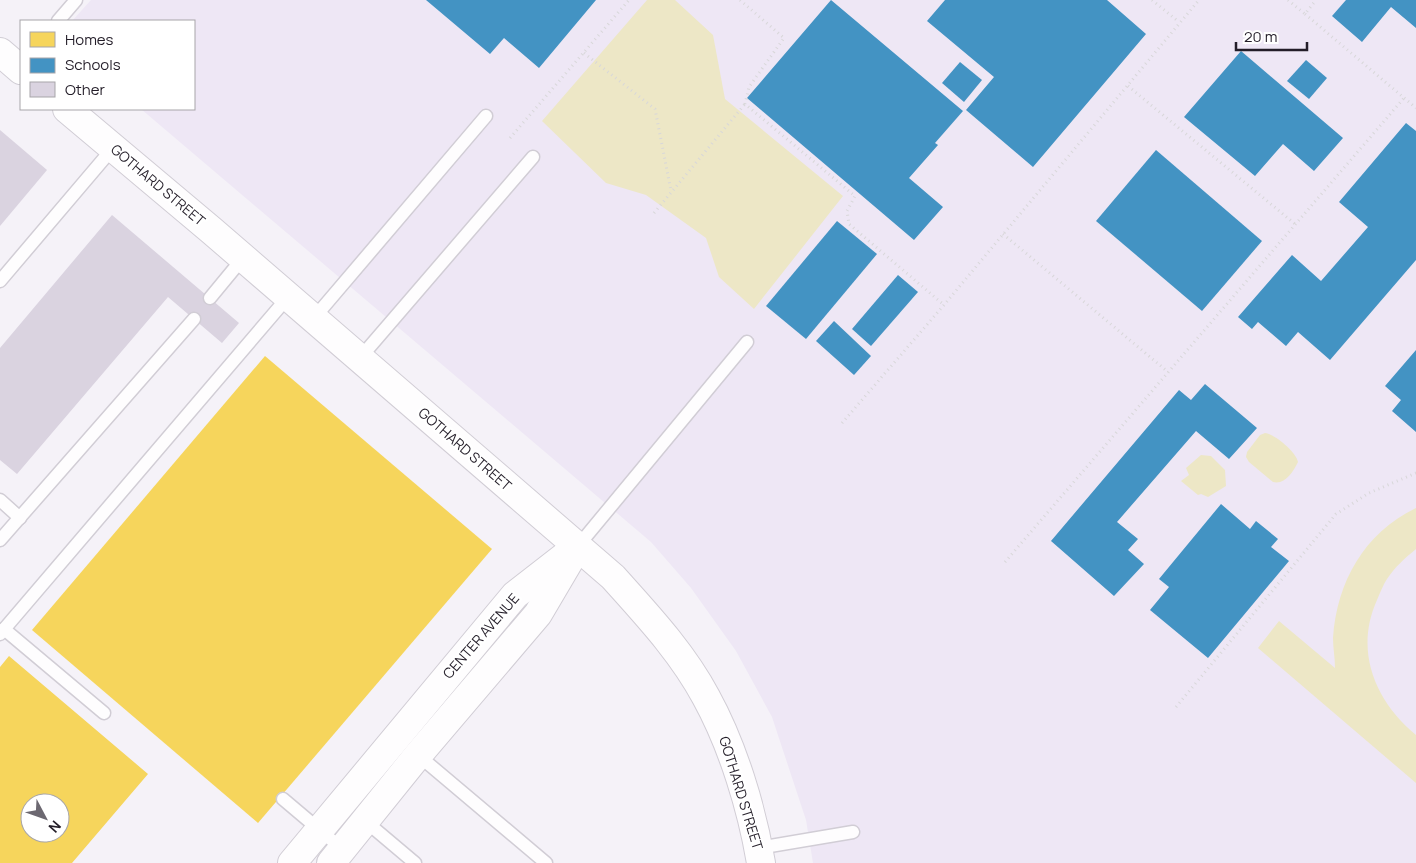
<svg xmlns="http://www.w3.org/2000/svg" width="1416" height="863" font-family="Manrope,sans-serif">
  <rect width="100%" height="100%" fill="#f5f2f8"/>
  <polygon fill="#eee7f5" points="91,0 1416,0 1416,863 813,863 806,820 772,717 736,651 691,588 651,542 141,109 194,109 194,21 72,21"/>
  <g fill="#ede7c6">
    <polygon points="647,0 675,0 713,35 725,99 843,196 754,309 719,277 706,238 646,195 606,183 542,121"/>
    <path d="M1265,433C1275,434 1296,452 1298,462C1293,472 1285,485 1273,482L1249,462L1246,457L1247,452L1260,435Z"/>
    <polygon points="1201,455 1211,456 1225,470 1226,486 1208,497 1201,494 1198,495 1181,481 1189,475 1186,468"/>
    <path d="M1416,508V549C1405,558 1395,567 1387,579C1383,585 1380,593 1377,600C1354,651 1375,701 1416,735V783L1258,648L1279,621L1335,668C1335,658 1333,648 1333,638C1337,582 1364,533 1416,508Z"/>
  </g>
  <g fill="#f6d55c" fill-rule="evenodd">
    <polygon points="265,356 492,549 258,823 32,630"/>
    <path d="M9,656L148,774L72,863H0V667ZM30,803H60V833H30Z"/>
  </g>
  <g fill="#4393c3">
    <polygon points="426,0 596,0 539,68 504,38 490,54"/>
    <polygon points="831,0 963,111 935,143 938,145 909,178 943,207 914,240 747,98"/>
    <polygon points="945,0 1107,0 1146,34 1033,167 966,110 994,77 927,21"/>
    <polygon points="1346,0 1416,0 1416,28 1391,7 1362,42 1332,16"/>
    <polygon points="1241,51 1343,138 1314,171 1283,144 1255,176 1184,117"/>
    <polygon points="1306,60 1327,78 1309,99 1287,81"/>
    <polygon points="960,62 982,80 964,102 942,83"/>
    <polygon points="1406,123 1416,131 1416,260 1330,360 1298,332 1286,346 1258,322 1252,329 1238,317 1292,255 1321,281 1368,227 1339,202"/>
    <polygon points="1156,150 1262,241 1202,311 1096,221"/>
    <polygon points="837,221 877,254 806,339 766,306"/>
    <polygon points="898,275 918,292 871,346 852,329"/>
    <polygon points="834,321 871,356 854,375 816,341"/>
    <polygon points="1416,350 1416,432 1392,411 1401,400 1385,386"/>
    <polygon points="1205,384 1257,428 1229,459 1196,431 1117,522 1138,539 1128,550 1144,564 1114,596 1051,541 1179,390 1191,400"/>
    <polygon points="1221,504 1250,529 1256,521 1278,539 1271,547 1289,561 1208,658 1150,610 1169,587 1159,579"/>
  </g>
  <g fill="#dad3e0">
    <polygon points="0,130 47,170 0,226"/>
    <polygon points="112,215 239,323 222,343 168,297 17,474 0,460 0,348"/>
  </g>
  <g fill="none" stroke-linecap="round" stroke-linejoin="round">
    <defs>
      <g id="lane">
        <polyline points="58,21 76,0"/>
        <polyline points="0,281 113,148"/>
        <polyline points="210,298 243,258"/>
        <polyline points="314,318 486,116"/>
        <polyline points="360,358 533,157"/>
        <polyline points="0,500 20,518"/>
        <polyline points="0,540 194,319"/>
        <polyline points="578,546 747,342"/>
        <polyline points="4,629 104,713"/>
        <polyline points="0,634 288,297"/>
        <polyline points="418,755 546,863"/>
        <polyline points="283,799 341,848"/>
        <polyline points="364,820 415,863"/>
        <polyline points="758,848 853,832"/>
      </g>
      <g id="secondary">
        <polyline points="0,52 21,70"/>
        <path d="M67,109L211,230L613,577C647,615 682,652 706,697C733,746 752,809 761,863"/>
        <polyline points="292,863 515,595 578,546"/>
        <polyline points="331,863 418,755 538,614 571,558"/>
      </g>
    </defs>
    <use href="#lane" stroke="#d1cdd5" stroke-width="15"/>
    <use href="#secondary" stroke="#d1cdd5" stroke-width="30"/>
    <g stroke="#d8d7d9" stroke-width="3" stroke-dasharray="1 4" stroke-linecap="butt">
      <polyline points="740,0 784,38 749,87 745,104 855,196 847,211 849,224 944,305"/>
      <polyline points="1152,0 1179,22"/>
      <polyline points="1288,0 1305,14 1316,0"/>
      <polyline points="1305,14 1416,108"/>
      <polyline points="584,53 655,109 671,191"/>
      <polyline points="1128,86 1295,224"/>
      <polyline points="510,138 629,0"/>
      <polyline points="654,213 745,104"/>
      <polyline points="1003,234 1168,372"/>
      <polyline points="842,423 944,305 1199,0"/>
      <polyline points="1005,562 1404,98"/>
      <polyline points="1176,707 1336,514 1369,493 1416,473"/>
    </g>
    <use href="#lane" stroke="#fefdfe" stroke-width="12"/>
    <use href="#secondary" stroke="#fefdfe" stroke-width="28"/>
  </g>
  <g text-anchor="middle" stroke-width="5" stroke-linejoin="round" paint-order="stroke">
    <g font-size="14" fill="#231d28" stroke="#fff">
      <text transform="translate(158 185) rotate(40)" y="5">GOTHARD STREET</text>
      <text transform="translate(465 449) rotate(41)" y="5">GOTHARD STREET</text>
      <text transform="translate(481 636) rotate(-49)" y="5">CENTER AVENUE</text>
      <text transform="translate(741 793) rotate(73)" y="5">GOTHARD STREET</text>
    </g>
  </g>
  <rect x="20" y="20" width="175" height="90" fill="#ffffff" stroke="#a7a5a9"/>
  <rect x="30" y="32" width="25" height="15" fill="#f6d55c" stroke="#a7a5a9"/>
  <text x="65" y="45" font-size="15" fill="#231d28">Homes</text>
  <rect x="30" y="58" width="25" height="15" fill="#4393c3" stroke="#a7a5a9"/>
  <text x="65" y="70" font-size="15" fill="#231d28">Schools</text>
  <rect x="30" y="82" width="25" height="15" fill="#dad3e0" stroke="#a7a5a9"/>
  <text x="65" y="95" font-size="15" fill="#231d28">Other</text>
  <g transform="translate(45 818) rotate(131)"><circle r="24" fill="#ffffff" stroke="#a7a5a9"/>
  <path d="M0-4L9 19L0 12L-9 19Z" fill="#6c6871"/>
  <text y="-8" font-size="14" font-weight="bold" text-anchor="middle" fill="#231d28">N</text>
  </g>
  <path d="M1236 42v8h71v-8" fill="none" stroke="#231d28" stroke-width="2.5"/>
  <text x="1244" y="42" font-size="15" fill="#231d28" stroke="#ffffff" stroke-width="4" paint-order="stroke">20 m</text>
</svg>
